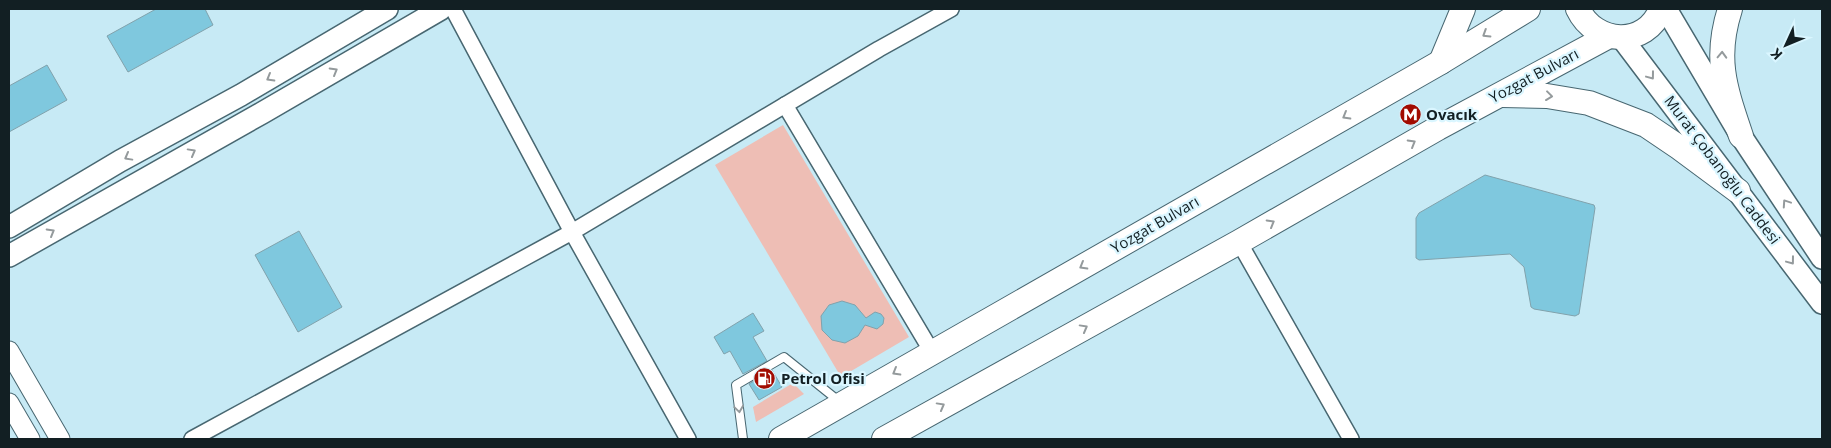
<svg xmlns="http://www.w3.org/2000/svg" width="1831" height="448" font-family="'Open Sans',sans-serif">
  <rect width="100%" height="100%" fill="#c7eaf5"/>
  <g fill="#eebeb5">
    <polygon points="783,125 909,337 841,377 715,165"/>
    <polygon points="793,383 804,394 756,422 753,407"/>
  </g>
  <g fill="#7fc8de" stroke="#81a2ac">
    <polygon points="156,9 205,9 213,25 128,72 107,36"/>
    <polygon points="47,65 67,100 9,132 9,86"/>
    <polygon points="1485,175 1594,205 1595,208 1579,314 1575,316 1534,309 1531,307 1524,267 1510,254 1419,260 1416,258 1416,218 1419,213"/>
    <polygon points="299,231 342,307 298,332 255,255"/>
    <polygon points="842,301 855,305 866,318 875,312 881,314 884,318 883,324 877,329 865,325 858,336 845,343 832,340 822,330 821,316 829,305"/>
    <polygon points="753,313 764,331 753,337 767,361 743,374 730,351 724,354 714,337"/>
    <polygon points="772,370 782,387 759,400 749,384"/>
  </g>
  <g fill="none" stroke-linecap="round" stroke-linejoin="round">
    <defs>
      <polyline id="service" points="743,439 736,385 784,357 840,402"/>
      <g id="minor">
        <polyline points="453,9 572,232 688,439"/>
        <polyline points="785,105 932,352"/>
        <polyline points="1239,242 1351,439"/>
        <polyline points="192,439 572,232 879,49 951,9"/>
      </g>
      <g id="tertiary">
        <polyline points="9,351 60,439"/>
        <polyline points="9,403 30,439"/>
      </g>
      <g id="secondary">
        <polyline points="1666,9 1741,136 1822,258"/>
        <polyline points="1621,37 1822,303"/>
        <polyline points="9,227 120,161 241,95 387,9"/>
        <polyline points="9,256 262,113 441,9"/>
      </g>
      <g id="primary">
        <path d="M1578,9C1595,45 1646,48 1661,9"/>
        <path d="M1730,9C1714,59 1725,88 1741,136"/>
        <polyline points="1441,62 1463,9"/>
        <polyline points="1502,95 1547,96 1589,103 1646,125 1680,148 1738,191"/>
        <polyline points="781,439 1441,62 1528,9"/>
        <polyline points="884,439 1239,242 1438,128 1609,36"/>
      </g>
    </defs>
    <use href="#service" stroke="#486771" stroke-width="10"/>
    <use href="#minor" stroke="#486771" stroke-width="18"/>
    <use href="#tertiary" stroke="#486771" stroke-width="21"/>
    <use href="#secondary" stroke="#486771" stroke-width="24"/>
    <use href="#primary" stroke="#486771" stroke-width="26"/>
    <use href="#service" stroke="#fff" stroke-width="8"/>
    <use href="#minor" stroke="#fff" stroke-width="15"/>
    <use href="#tertiary" stroke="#fff" stroke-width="19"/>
    <use href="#secondary" stroke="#fff" stroke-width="21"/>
    <use href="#primary" stroke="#fff" stroke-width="24"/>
  </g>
  <defs><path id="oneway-chevron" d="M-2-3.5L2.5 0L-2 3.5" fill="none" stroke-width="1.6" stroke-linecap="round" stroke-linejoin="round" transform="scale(1.25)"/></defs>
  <g stroke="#949a9c">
    <use href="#oneway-chevron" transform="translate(1486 34) rotate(148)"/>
    <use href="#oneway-chevron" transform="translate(1722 55) rotate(-88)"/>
    <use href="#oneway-chevron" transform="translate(334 71) rotate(-30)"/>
    <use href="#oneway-chevron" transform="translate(1651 76) rotate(53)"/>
    <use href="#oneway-chevron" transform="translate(270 78) rotate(150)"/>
    <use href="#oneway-chevron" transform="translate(1549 96) rotate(7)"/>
    <use href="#oneway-chevron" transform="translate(1346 116) rotate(150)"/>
    <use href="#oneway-chevron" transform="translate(1412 143) rotate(-30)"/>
    <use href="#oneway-chevron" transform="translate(192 152) rotate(-29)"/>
    <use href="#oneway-chevron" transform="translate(128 157) rotate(151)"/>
    <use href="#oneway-chevron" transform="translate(1786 203) rotate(-124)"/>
    <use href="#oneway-chevron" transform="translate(1271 223) rotate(-30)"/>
    <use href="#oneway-chevron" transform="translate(51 232) rotate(-30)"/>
    <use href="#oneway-chevron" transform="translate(1791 261) rotate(53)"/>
    <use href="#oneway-chevron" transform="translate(1083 266) rotate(150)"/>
    <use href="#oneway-chevron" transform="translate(1084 328) rotate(-29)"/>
    <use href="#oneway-chevron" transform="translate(896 372) rotate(150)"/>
    <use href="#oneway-chevron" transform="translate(941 406) rotate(-29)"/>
    <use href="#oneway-chevron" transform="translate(739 409) rotate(82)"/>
  </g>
  <defs>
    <symbol id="metro-disc" viewBox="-11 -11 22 22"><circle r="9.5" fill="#a20b00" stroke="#daf6ff"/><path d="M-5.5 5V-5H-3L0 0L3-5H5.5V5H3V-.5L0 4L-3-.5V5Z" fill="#fff"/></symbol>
    <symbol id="fuel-disc" viewBox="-11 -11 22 22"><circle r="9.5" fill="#a20b00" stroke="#daf6ff"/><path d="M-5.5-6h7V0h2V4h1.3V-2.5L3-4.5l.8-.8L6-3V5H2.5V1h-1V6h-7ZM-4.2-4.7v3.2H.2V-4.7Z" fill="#fff"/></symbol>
  </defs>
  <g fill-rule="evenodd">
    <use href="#metro-disc" x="1398" y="102" width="25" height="25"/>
    <use href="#fuel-disc" x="752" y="366" width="25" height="25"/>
  </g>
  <g text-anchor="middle" stroke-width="4.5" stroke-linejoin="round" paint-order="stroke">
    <g font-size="15" fill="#121f23" stroke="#daf6ff">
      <text transform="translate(1534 76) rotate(-28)" y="5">Yozgat Bulvarı</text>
      <text transform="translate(1722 170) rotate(53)" y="5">Murat Çobanoğlu Caddesi</text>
      <text transform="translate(1155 225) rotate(-30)" y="5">Yozgat Bulvarı</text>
    </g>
    <g font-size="15" font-weight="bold" fill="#121f23" stroke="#daf6ff" text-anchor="start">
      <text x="1426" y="120">Ovacık</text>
      <text x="781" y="384">Petrol Ofisi</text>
    </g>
  </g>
  <rect width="1831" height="448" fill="none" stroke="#121f23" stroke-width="20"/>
  <g transform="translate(1786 45) rotate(226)" stroke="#daf6ff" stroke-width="4" paint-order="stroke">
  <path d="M0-4L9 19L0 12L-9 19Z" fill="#121f23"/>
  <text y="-8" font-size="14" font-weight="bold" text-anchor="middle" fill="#121f23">K</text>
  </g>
</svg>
